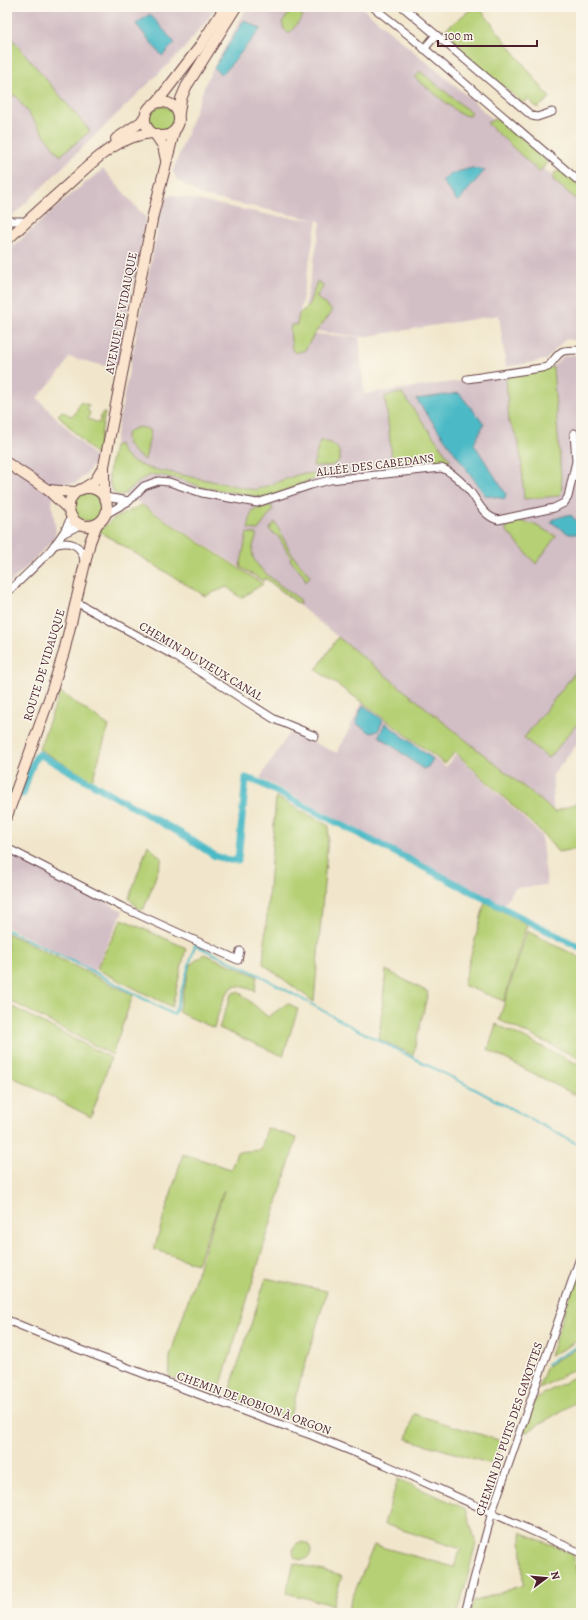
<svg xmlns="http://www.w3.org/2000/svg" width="588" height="1620" font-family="Alegreya,serif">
  <rect width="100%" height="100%" fill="#fbf7ec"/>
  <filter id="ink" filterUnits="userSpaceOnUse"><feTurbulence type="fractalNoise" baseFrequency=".025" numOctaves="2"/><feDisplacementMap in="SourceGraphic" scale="8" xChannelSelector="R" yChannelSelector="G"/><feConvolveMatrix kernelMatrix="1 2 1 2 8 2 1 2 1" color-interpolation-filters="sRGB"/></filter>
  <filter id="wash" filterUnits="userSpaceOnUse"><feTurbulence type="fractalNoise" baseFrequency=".012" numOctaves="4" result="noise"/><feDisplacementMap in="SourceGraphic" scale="16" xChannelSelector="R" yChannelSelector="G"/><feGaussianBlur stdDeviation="0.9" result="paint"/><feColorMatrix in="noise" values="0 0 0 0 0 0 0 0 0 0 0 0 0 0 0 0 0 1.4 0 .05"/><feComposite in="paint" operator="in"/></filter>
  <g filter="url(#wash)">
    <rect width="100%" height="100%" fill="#f1e6cb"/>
    <g fill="#d2bec5">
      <polygon points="7,7 217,7 183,50 7,221"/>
      <polygon points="247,7 361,7 473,101 581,204 581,341 565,339 546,360 506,367 499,315 363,337 301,329 321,222 317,220 296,333 359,337 364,394 550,369 563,356 581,354 581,739 553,775 553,810 266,579 263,582 142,504 124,495 118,497 110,490 107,480 164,198 172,195 274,216 316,220 203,196 177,180 173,171 206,82"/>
      <polygon points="103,169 146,218 117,369 69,357 62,370 37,398 97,459 87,473 76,483 55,484 52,504 56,532 53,540 7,586 7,252 69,196"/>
      <polygon points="362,703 446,767 456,754 541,835 547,885 515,888 503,906 260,778 290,732 337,753"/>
      <polygon points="7,851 123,911 94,971 7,927"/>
    </g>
    <g fill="#b5d075" stroke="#807850">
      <polygon points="474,7 481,10 550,98 537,108 529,99 523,103 443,36 443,31"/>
      <polygon points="294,8 303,16 289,34 284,29 282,22"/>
      <polygon points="7,33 90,131 60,156 15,95 8,98 7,96"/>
      <polygon points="420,71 469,111 472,113 468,116 460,114 415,78"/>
      <circle cx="162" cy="119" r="13"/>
      <polygon points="495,119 503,122 546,159 547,163 539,172 487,123"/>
      <polygon points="559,171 563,172 581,187 581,203 554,181 553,179 554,173"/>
      <polygon points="317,281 324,286 316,297 332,310 332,312 315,333 305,350 296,353 292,350 290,330 291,325 297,325 299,314 308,306"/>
      <path d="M553,367L562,491L558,496L524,499C522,478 523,440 509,423L506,376Z"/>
      <polygon points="402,393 451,461 393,468 385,396"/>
      <polygon points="80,402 89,405 87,410 90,412 88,419 99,423 102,413 105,413 97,456 58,415 62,411 71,416 75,414"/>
      <path d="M140,427L148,429V430L151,431L145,460C131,452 113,432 140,427Z"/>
      <path d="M320,440C331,443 340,445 340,458C335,469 323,466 313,466Z"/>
      <path d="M119,444C122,458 135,463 148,468L255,490L300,474L324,473L319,477L266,498L201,487L183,480L160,475H152L144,478L123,495L118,496C103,483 111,464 114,446Z"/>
      <circle cx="88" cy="507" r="14"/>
      <polygon points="142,505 263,584 241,598 227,587 205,596 99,531 113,519"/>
      <polygon points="271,505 273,510 258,530 248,529 252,510"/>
      <polygon points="522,520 522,522 533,524 556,536 536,564 505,529 507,528 505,523"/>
      <polygon points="275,522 291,553 310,576 306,582 303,574 290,560 291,558 278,536 269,530"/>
      <path d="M247,533L257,534C255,541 251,549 253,556C257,571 286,589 299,599L300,605L265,578L263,581L240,567Z"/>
      <polygon points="338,637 555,812 581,801 581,848 558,852 542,833 455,752 445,764 362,702 316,670"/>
      <polygon points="581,665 581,719 552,755 548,758 524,738"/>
      <polygon points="60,692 109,726 92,781 39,749"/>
      <polygon points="276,797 329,826 314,1002 263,964"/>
      <polygon points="148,845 162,859 144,909 139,910 129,898"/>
      <polygon points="485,902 527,924 504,1001 463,985"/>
      <polygon points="122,919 186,948 172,1007 96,969"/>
      <polygon points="527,931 581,958 581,1059 499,1020"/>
      <polygon points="7,933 133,995 112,1055 7,999"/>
      <path d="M204,954L257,976L255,991C249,989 239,984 233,987C224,991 217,1019 214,1028L178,1012L190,965Z"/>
      <polygon points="386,970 428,992 413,1055 379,1039"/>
      <polygon points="234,992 239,992 268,1017 288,1003 298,1009 283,1056 219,1028 231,995"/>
      <polygon points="7,1004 111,1058 91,1117 7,1074"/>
      <polygon points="496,1024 581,1066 581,1098 488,1050"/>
      <polygon points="267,1128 297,1138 219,1391 169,1377 170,1356 224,1190 197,1264 154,1249 183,1154 231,1169 237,1152 261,1150"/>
      <polygon points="581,1262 581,1339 550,1356"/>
      <polygon points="266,1278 327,1291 289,1419 228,1395"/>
      <polygon points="581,1346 581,1366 538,1389 547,1366"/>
      <polygon points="581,1373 581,1399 527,1432 523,1431 535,1399"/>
      <polygon points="414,1414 502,1441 495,1465 407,1439"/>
      <polygon points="398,1479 466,1509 476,1543 458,1613 346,1613 374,1545 454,1567 461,1549 384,1524"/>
      <polygon points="521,1532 573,1554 581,1596 581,1613 470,1613 473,1602 523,1585"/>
      <circle cx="302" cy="1551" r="9"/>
      <polygon points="294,1563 342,1576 333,1605 286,1593"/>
    </g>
    <g fill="#4cbac6" stroke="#4b6c78">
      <polygon points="150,14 175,43 162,56 136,24"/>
      <polygon points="244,20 261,29 222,75 214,68"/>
      <polygon points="472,168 485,170 458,202 442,181 449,174"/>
      <polygon points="459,393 484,424 474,444 506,494 505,499 485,495 416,399"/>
      <polygon points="567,515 572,516 575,520 581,519 581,534 569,534 551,522 554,519"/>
      <polygon points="363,705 383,720 378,731 371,733 357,724 356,721"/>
      <polygon points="385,723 433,759 428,767 423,769 379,736"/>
    </g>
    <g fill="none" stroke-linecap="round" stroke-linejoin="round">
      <g stroke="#4cbac6" stroke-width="2">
        <polyline points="7,930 84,967 174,1015 195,945 259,975 354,1028 465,1084 581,1146"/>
        <polyline points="547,1364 581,1344"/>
      </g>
      <path stroke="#4cbac6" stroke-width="7" d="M7,793L23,794C26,785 32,759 39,754L182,834L215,856L229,860H238L246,778L258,782L581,948"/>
    </g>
  </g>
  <g filter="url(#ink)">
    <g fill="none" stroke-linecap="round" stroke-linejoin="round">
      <defs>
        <g id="street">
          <polyline points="373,7 411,37 581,183"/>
          <polyline points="403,7 532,116 537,117 552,112"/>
          <polyline points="579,7 581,16"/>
          <polyline points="424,49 436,35"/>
          <polyline points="7,218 12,221 22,221"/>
          <polyline points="7,219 7,231"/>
          <path d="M467,379L548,367C562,350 558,350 581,350"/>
          <polyline points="105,497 129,501"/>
          <path d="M106,514L129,501L144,486L158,481L169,482L202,493L257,503L311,485L330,480L441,468C453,472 464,484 472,494C479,504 484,516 498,520L554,508L564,503L568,497L576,461L574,433"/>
          <polyline points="64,533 80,525"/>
          <path d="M54,545C69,540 82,544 84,561"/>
          <path d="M7,593C27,573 64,543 71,516"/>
          <polyline points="76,602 173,655 274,719 315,736"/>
          <polyline points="7,848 122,907 238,960 240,951"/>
          <polyline points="7,1320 78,1349 259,1417 311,1435 386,1465 581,1553"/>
          <polyline points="465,1613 492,1512 581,1255"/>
        </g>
        <g id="secondary">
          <circle cx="162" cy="119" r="17"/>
          <polyline points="157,102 198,49 225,7"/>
          <polyline points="179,113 181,99 186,87 236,7"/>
          <polyline points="155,134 163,146 166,160"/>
          <polyline points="116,139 141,122 145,116"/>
          <path d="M7,240C26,222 45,205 64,188C90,165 115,136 152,133"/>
          <polyline points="7,463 48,490 69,510"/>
          <circle cx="88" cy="507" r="19"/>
          <polyline points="84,488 95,481 104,466"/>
          <polyline points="48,490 75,492"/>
          <polyline points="104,496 104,466 153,215 174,132"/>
          <polyline points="7,816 49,699 64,652 90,542 97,524"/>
        </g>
      </defs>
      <use href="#street" stroke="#633d43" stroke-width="9"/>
      <use href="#secondary" stroke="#633d43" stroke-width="12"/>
      <use href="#street" stroke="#fff" stroke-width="7"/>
      <use href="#secondary" stroke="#fbe5cf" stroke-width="10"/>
    </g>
  </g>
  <g text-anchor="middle" stroke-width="3" stroke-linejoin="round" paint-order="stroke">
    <g font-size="12" fill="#4a1f2b" stroke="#fbf7ec">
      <text transform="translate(121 313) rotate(-79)" y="4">AVENUE DE VIDAUQUE</text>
      <text transform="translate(375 465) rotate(-7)" y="4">ALLÉE DES CABEDANS</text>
      <text transform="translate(201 661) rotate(31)" y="4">CHEMIN DU VIEUX CANAL</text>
      <text transform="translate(44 665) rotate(-73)" y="4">ROUTE DE VIDAUQUE</text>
      <text transform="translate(254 1403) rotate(20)" y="4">CHEMIN DE ROBION À ORGON</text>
      <text transform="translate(509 1429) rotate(-71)" y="4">CHEMIN DU PUITS DES GAVOTTES</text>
    </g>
  </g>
  <rect width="588" height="1620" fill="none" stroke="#fbf7ec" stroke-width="24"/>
  <g transform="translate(546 1578) rotate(74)" stroke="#fbf7ec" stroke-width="3" paint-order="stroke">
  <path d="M0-3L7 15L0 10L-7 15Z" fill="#4a1f2b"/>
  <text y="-6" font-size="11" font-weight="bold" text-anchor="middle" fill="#4a1f2b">N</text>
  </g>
  <path d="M438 40v6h99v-6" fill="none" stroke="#4a1f2b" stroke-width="2"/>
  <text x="444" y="40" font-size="12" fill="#4a1f2b" stroke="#fbf7ec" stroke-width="3" paint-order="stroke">100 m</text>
</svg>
